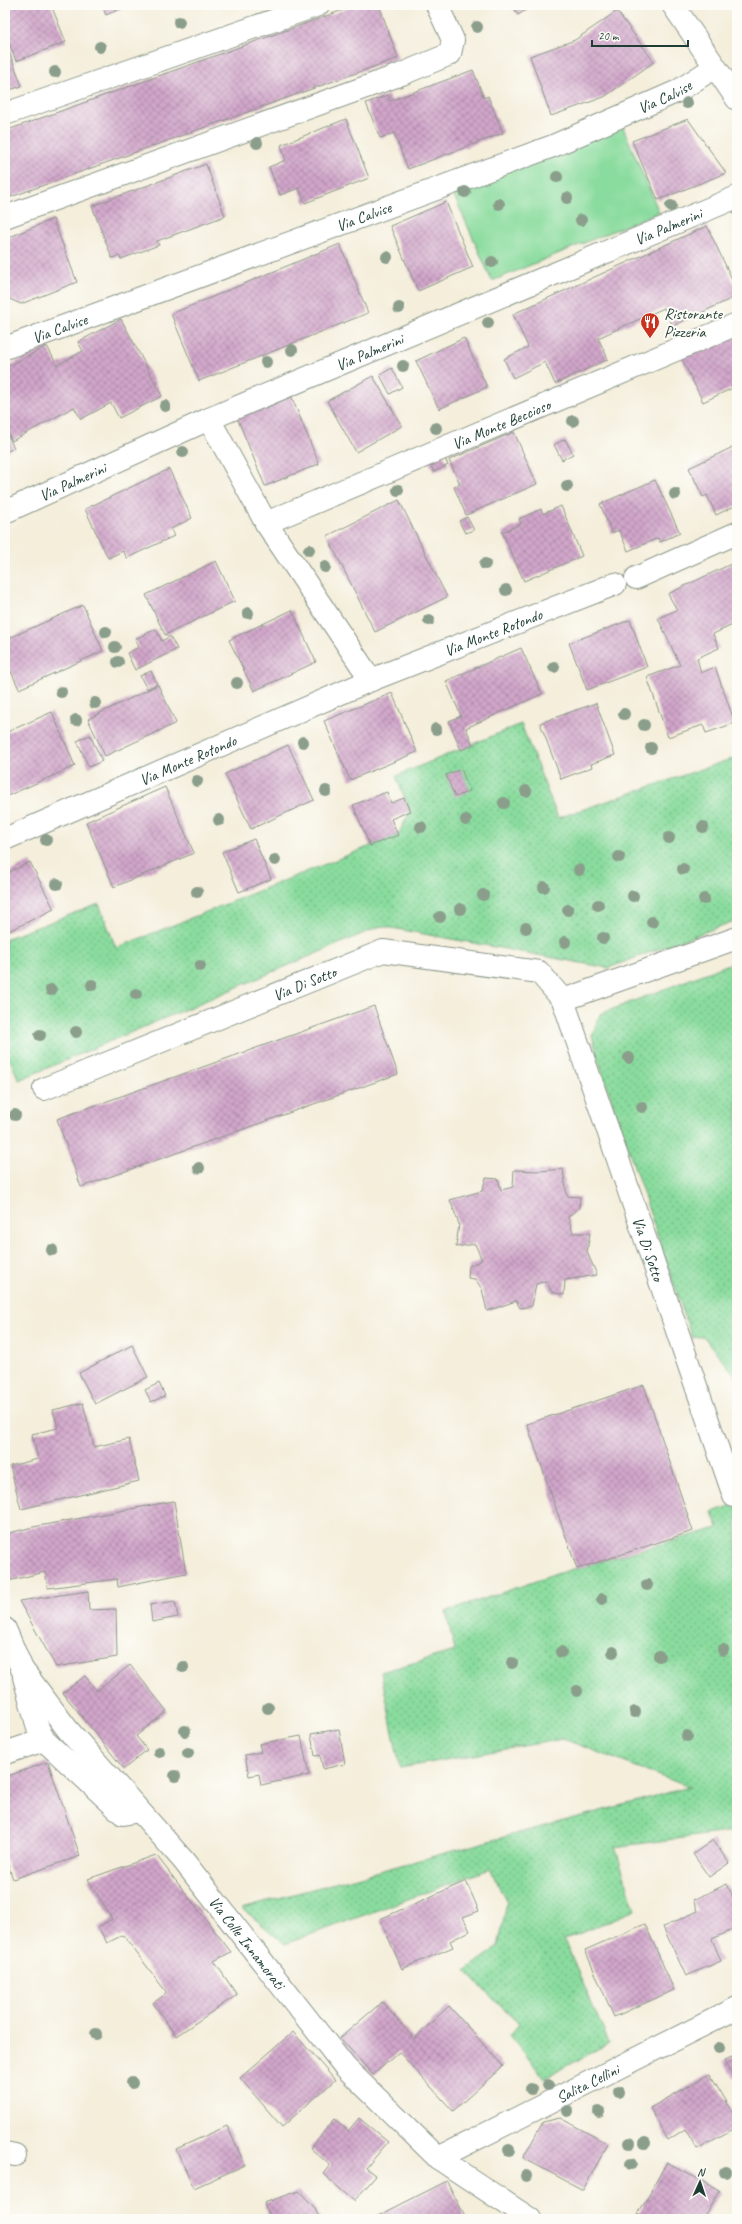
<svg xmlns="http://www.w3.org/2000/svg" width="742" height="2224" font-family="Caveat,sans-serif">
  <defs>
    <pattern id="grass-dots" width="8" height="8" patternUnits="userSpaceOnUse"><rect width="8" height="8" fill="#8adc9e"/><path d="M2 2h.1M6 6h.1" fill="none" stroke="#70b482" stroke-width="1.8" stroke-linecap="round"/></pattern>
    <pattern id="building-cross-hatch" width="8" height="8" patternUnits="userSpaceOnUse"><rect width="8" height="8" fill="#d1a6ca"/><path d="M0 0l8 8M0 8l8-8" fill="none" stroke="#a988a5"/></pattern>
  </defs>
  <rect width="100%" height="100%" fill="#fdfcf7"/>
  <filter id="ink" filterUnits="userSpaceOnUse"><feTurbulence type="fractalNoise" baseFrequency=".025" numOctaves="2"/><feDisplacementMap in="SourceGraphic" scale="8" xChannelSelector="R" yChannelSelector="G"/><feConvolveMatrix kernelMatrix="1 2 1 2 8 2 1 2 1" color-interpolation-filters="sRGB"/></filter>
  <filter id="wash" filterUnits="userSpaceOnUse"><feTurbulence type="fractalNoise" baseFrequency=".012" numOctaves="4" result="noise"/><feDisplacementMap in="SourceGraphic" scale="16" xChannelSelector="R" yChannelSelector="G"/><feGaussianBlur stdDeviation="0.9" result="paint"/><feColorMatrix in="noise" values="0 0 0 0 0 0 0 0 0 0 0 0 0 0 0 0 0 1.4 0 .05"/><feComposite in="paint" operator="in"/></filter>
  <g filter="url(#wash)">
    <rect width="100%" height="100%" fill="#f4eedb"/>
    <g fill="url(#grass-dots)" stroke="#548c69">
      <polygon points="521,724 558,818 737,757 737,920 608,968 381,926 19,1080 5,1049 5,939 99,904 116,948 398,835 410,811 396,776"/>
      <polygon points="737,961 737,1382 735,1375 703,1336 692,1338 599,1062 592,1035 600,1014"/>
      <polygon points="737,1504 737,1837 734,1831 615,1847 635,1910 564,1940 609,2043 544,2078 510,2035 519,2024 465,1971 498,1947 507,1903 490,1869 285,1944 242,1908 689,1787 563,1739 400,1768 381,1672 455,1651 446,1612 559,1573 718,1528 712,1512"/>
    </g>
    <polygon fill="#8adc9e" stroke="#548c69" points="622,125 659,212 492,281 452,191"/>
    <g id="blocks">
      <g fill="url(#building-cross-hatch)">
        <polygon points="7,5 51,5 66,42 16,61 5,33 5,6"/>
        <polygon points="102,5 129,5 106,15"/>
        <polygon points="357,5 379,5 398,58 5,199 5,131"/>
        <polygon points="512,5 534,5 518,15"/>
        <polygon points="617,11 654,62 604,97 551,116 530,56 575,40"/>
        <polygon points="8,49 22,86 6,91 5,50"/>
        <polygon points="473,70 484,98 488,96 503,133 408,169 394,133 380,138 366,103 388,95 390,101"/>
        <polygon points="346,119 369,178 305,203 299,188 280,195 269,167 286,160 281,145"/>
        <polygon points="688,119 726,173 658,200 632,141"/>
        <polygon points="206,164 225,216 157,241 159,245 121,259 119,256 112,258 92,206"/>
        <polygon points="446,202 473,267 418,291 390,226"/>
        <polygon points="737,204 737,220 730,207"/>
        <polygon points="53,219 77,282 21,304 5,297 5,239"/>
        <polygon points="707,226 737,290 737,296 673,326 664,308 598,338 608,359 555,384 545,362 513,378 504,359 528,347 513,314"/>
        <polygon points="340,244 368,313 199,381 171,314"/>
        <polygon points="121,319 162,396 119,418 111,403 81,419 74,407 12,441 5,427 5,368 47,346 57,365 83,351 78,342"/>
        <polygon points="737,330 737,386 703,402 681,357"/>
        <polygon points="464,338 487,387 439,409 416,361"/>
        <polygon points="392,368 402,387 390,394 380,375"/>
        <polygon points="373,376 402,426 356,452 327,401"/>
        <polygon points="290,393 319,464 265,486 236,415"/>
        <polygon points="5,429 14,448 5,452"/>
        <polygon points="514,432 537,484 466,515 454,487 460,484 449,460"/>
        <polygon points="565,439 573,454 562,460 554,445"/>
        <polygon points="737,445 737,505 716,515 707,495 703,497 689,468"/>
        <polygon points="442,452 448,465 434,472 428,459"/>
        <polygon points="169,469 192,518 171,529 174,536 127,558 123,551 108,558 85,509"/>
        <polygon points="655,480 680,533 660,542 658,538 628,551 619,530 612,533 600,504"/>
        <polygon points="399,500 447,597 375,632 327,536"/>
        <polygon points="561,506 582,556 524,581 502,532 521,524 519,519 541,509 543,514"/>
        <polygon points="467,517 474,530 465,533 459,521"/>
        <polygon points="216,561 235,601 165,635 146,595"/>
        <polygon points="733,563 737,572 737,623 713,634 719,648 697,658 701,673 715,667 735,723 706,733 703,725 668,737 647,677 680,665 658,618 677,610 668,594"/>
        <polygon points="83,605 103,651 19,689 5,658 5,640"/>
        <polygon points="292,610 316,662 254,691 229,640"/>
        <polygon points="630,620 647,667 587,690 569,643"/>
        <polygon points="156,629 162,641 170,636 177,649 135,670 127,653 139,647 135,639"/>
        <polygon points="521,648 542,694 466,728 473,745 461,750 449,721 461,716 446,681"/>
        <polygon points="151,671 157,684 147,689 140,676"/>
        <polygon points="158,685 176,723 105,756 88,719"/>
        <polygon points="392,693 417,752 350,780 324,721"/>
        <polygon points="596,703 615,755 591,764 592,767 561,779 540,723"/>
        <polygon points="52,712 75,766 5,797 5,733"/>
        <polygon points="90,735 102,761 89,767 77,741"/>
        <polygon points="288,745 314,800 251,829 225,774"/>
        <polygon points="461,769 470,791 455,797 446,775"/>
        <polygon points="165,787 194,853 114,887 86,822"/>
        <polygon points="387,792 391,803 404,798 410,811 391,819 398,835 370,846 353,805"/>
        <polygon points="254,839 271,879 239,892 222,852"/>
        <polygon points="30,862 54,909 5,933 5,874"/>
        <polygon points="374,1006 398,1074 81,1187 57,1119"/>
        <polygon points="563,1169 567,1196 580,1197 579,1208 568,1217 573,1233 590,1233 587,1252 597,1275 565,1280 564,1295 552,1292 546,1281 536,1284 532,1306 520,1308 516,1301 487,1311 482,1289 475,1279 468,1278 469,1266 482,1260 475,1244 456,1247 459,1224 450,1200 482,1191 486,1178 498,1179 501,1190 513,1187 514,1170 540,1171"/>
        <polygon points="132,1345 148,1377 95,1404 79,1373"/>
        <polygon points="159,1383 165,1396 151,1402 145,1390"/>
        <polygon points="644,1385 693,1531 577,1569 527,1424"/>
        <polygon points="83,1403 94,1447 129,1439 139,1481 21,1509 10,1466 38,1459 32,1434 58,1428 53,1410"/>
        <polygon points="174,1501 186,1573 118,1587 117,1579 48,1588 45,1572 8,1581 5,1568 5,1534 33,1527"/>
        <polygon points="88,1591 89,1610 116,1609 117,1657 56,1667 19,1601"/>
        <polygon points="175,1601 178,1617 152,1622 150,1605"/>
        <polygon points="130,1665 167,1711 136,1736 147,1750 124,1769 63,1693 85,1676 97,1691"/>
        <polygon points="339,1729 345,1764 323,1769 320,1755 315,1756 311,1734"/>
        <polygon points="301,1736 309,1775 261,1785 259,1774 249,1776 245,1755 261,1752 259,1744"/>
        <polygon points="48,1762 80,1856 13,1879 5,1857 5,1777"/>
        <polygon points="713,1840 729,1863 709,1877 693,1854"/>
        <polygon points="156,1855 231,1952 214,1961 237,1995 176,2036 153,2003 167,1993 123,1935 107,1943 98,1927 112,1919 88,1879"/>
        <polygon points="466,1881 479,1911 463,1917 470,1931 450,1941 453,1947 402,1969 380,1919"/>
        <polygon points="727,1884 737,1906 737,1928 712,1939 721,1961 686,1976 663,1927 698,1911 693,1900"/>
        <polygon points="645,1924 674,1990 614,2017 585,1950"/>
        <polygon points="382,2002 414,2039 449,2006 503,2066 453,2111 399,2052 373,2075 340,2038"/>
        <polygon points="293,2032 335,2080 282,2127 240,2078"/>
        <polygon points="737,2054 737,2084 724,2061"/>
        <polygon points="710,2074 737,2119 737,2127 697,2149 685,2129 668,2140 650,2108"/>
        <polygon points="359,2118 388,2142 366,2168 376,2176 354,2201 323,2174 330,2165 310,2148 335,2119 348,2131"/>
        <polygon points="560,2118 608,2144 583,2190 523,2158 543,2122"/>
        <polygon points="227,2126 245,2165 194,2188 176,2149"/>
        <polygon points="667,2162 720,2191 704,2219 648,2219 638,2214"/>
        <polygon points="447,2181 466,2219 372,2219"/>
        <polygon points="299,2191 314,2207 320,2219 270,2219 264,2203"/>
      </g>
    </g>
  </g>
  <g filter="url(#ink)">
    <use href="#blocks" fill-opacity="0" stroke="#8a9688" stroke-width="1"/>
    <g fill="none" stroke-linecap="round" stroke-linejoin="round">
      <defs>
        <g id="minor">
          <polyline points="673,5 737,99"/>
          <polyline points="5,114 318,5"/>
          <polyline points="5,217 402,74 450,54 453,40 437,5"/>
          <path id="s1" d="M5,348L553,146L678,91L715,67"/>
          <polyline points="209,419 266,523 371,680"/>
          <path id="s2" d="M5,512L209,419L737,197"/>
          <path id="s3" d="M266,523L737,324"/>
          <polyline points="636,578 737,533"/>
          <path id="s4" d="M5,839L371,680L615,584"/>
          <path id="s5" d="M563,1000L734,1496"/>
          <path id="s6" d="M44,1089L383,951L539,972L563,1000L737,938"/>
          <path id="s7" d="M5,1629L22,1669L68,1730L183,1860L345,2067L438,2158L530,2219"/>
          <polyline points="24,1677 38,1728 44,1740 123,1814 139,1811"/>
          <polyline points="5,1753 44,1740"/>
          <polyline points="5,2153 15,2155"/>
          <path id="s8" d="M438,2158L737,2008"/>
        </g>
      </defs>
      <use href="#minor" stroke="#8a9688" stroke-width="24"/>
      <use href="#minor" stroke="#fff" stroke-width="22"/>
    </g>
    <g fill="#8a9e8b">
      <circle cx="179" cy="22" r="6"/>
      <circle cx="477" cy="27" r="6"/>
      <circle cx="100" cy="47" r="6"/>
      <circle cx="55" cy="72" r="6"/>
      <circle cx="687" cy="103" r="6"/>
      <circle cx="257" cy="143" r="6"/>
      <circle cx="557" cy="177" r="6"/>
      <circle cx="465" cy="192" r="6"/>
      <circle cx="567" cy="198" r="6"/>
      <circle cx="499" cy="204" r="6"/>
      <circle cx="671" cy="206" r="6"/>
      <circle cx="581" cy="220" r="6"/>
      <circle cx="387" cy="257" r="6"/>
      <circle cx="492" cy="262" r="6"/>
      <circle cx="399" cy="308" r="6"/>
      <circle cx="488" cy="323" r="6"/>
      <circle cx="292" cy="350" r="6"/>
      <circle cx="266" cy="362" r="6"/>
      <circle cx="403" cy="366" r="6"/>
      <circle cx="165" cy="406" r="6"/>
      <circle cx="573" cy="421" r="6"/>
      <circle cx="436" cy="428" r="6"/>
      <circle cx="183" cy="452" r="6"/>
      <circle cx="567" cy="486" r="6"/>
      <circle cx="398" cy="490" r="6"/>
      <circle cx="675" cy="494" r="6"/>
      <circle cx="309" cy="550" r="6"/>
      <circle cx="485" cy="564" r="6"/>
      <circle cx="325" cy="567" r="6"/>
      <circle cx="506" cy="590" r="6"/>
      <circle cx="248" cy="613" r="6"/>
      <circle cx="429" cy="620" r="6"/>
      <circle cx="106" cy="632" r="6"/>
      <circle cx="115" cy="647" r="6"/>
      <circle cx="118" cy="662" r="6"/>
      <circle cx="554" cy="667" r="6"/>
      <circle cx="237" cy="683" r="6"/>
      <circle cx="61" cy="692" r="6"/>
      <circle cx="95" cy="703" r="6"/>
      <circle cx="624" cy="714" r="6"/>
      <circle cx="76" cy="720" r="6"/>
      <circle cx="644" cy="725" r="6"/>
      <circle cx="436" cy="729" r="6"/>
      <circle cx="303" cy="742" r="6"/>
      <circle cx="651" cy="748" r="6"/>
      <circle cx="197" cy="781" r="6"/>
      <circle cx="326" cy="791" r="6"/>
      <circle cx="526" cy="791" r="6"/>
      <circle cx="504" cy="803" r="6"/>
      <circle cx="219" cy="820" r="6"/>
      <circle cx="466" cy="820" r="6"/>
      <circle cx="421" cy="827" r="6"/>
      <circle cx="703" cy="827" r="6"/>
      <circle cx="669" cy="838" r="6"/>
      <circle cx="46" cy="840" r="6"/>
      <circle cx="619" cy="857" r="6"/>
      <circle cx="275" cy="860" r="6"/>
      <circle cx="683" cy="869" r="6"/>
      <circle cx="579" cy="870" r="6"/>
      <circle cx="57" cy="884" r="6"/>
      <circle cx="544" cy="887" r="6"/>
      <circle cx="197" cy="892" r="6"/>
      <circle cx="483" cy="895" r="6"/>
      <circle cx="633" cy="896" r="6"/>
      <circle cx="704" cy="899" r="6"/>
      <circle cx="598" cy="905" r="6"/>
      <circle cx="460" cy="909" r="6"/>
      <circle cx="568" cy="910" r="6"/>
      <circle cx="440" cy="917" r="6"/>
      <circle cx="652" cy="922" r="6"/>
      <circle cx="526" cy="928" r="6"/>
      <circle cx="603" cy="938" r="6"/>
      <circle cx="565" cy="942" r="6"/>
      <circle cx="200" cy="966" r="6"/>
      <circle cx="92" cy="985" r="6"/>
      <circle cx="51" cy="990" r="6"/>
      <circle cx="136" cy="994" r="6"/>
      <circle cx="76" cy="1032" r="6"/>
      <circle cx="40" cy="1035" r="6"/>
      <circle cx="629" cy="1058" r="6"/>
      <circle cx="642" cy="1107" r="6"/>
      <circle cx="15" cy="1115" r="6"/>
      <circle cx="199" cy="1168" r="6"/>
      <circle cx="52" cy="1250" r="6"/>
      <circle cx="647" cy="1585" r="6"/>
      <circle cx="602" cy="1599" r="6"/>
      <circle cx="723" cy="1650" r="6"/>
      <circle cx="561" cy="1652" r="6"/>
      <circle cx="613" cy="1652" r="6"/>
      <circle cx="659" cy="1656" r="6"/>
      <circle cx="512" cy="1663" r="6"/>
      <circle cx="183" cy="1667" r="6"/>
      <circle cx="577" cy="1691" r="6"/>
      <circle cx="268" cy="1708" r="6"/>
      <circle cx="635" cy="1712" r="6"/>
      <circle cx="185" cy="1731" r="6"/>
      <circle cx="687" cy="1736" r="6"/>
      <circle cx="159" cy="1752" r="6"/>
      <circle cx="188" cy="1753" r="6"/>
      <circle cx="175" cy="1776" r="6"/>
      <circle cx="96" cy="2034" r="6"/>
      <circle cx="719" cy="2048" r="6"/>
      <circle cx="132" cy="2083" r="6"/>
      <circle cx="548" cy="2085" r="6"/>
      <circle cx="531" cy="2089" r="6"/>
      <circle cx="619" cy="2092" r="6"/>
      <circle cx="568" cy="2111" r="6"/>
      <circle cx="599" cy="2112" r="6"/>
      <circle cx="630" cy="2143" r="6"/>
      <circle cx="645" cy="2143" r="6"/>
      <circle cx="509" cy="2150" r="6"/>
      <circle cx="631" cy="2164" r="6"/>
      <circle cx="725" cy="2172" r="6"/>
      <circle cx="526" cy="2176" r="6"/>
    </g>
  </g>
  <defs>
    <symbol id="restaurant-pin" viewBox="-11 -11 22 30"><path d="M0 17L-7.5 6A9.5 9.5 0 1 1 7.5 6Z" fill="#c8321e" stroke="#fdfcf7"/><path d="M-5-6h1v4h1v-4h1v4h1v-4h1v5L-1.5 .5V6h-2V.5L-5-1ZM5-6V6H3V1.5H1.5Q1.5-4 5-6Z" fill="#fff"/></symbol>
  </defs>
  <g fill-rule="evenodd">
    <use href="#restaurant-pin" x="639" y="311" width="22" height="30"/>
  </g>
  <g text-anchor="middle" stroke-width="4" stroke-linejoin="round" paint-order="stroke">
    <g font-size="16" fill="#1f3d34" stroke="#fdfcf7">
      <text dy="6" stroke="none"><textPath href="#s1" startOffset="706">Via Calvise</textPath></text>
      <text dy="6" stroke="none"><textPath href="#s1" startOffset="382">Via Calvise</textPath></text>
      <text dy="6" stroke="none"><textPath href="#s2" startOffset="722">Via Palmerini</textPath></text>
      <text dy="6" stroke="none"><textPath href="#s1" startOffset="58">Via Calvise</textPath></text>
      <text dy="6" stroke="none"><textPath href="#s2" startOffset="398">Via Palmerini</textPath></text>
      <text dy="6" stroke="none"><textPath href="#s3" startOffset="255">Via Monte Beccioso</textPath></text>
      <text dy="6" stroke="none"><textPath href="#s2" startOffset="74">Via Palmerini</textPath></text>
      <text dy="6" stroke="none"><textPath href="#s4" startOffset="530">Via Monte Rotondo</textPath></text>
      <text dy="6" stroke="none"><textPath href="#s4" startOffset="199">Via Monte Rotondo</textPath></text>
      <text dy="6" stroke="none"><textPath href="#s6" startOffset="281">Via Di Sotto</textPath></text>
      <text dy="6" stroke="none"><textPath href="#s5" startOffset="263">Via Di Sotto</textPath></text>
      <text dy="6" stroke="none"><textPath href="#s7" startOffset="398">Via Colle Innamorati</textPath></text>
      <text dy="6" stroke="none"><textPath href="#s8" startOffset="167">Salita Cellini</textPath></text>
    </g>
    <g font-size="16" fill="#1f3d34" stroke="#fdfcf7" text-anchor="start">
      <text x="664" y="319">Ristorante<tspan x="664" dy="18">Pizzeria</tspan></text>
    </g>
  </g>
  <rect width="742" height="2224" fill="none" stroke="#fdfcf7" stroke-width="20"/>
  <g transform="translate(700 2182) rotate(3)" stroke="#fdfcf7" stroke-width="3" paint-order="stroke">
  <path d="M0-3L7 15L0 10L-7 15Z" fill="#1f3d34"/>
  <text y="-6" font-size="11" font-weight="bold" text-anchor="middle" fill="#1f3d34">N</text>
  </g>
  <path d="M592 40v6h96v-6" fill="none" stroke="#1f3d34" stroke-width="2"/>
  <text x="598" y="40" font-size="12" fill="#1f3d34" stroke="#fdfcf7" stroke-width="3" paint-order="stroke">20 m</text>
</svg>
